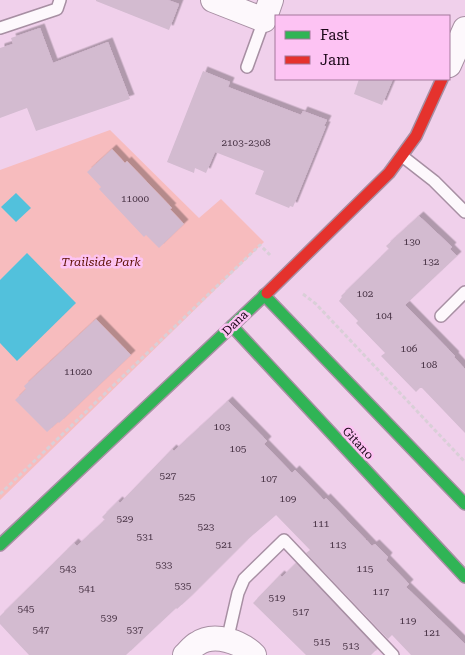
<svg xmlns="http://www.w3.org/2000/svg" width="465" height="655" font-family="'Roboto Serif',serif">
  <defs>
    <filter id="shadow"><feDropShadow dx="4.5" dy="-4.5" stdDeviation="0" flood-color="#0004"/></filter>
  </defs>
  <rect width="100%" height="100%" fill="#f0d0eb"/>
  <polygon fill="#f7bcbe" points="110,130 199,218 221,199 264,242 0,500 0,170"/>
  <g fill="#52c1dc">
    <polygon points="16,193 31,208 16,222 1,207"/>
    <polygon points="27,253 76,303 17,361 0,343 0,280"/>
  </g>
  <g fill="#d3bbd0" filter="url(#shadow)">
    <polygon points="96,0 168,0 179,4 169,30 96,1"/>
    <polygon points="40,28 53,63 108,42 130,99 36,131 27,108 0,118 0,48 13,44 11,38"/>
    <polygon points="203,71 230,82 228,87 301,115 303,111 327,120 324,126 326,126 293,207 290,206 289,208 255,194 264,171 215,152 206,173 195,168 194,173 167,162"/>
    <polygon points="359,79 393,79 382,105 354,94"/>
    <polygon points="112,149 125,163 127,161 172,208 170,209 184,224 159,248 146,235 144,237 99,189 101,187 87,172"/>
    <polygon points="419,216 452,247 450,249 457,256 405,305 455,356 454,357 465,369 465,433 422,388 420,388 416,392 381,356 385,353 356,323 358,321 339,301 342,297 341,296 389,249 386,246"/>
    <polygon points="96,319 131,355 59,423 58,422 47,432 15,400 26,389 24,386"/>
    <polygon points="228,401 267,441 264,444 292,473 295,470 324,500 326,498 372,546 375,544 388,557 386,560 409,584 406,587 465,644 465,655 411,655 392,635 388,639 306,553 310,550 276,515 247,540 188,599 177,609 176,608 126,655 29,655 13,638 0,624 0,616 74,543 77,546 105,520 102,517 118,501 120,503 172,449 174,451"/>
    <polygon points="296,563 377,649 371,655 306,655 253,603 280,575 282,577"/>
  </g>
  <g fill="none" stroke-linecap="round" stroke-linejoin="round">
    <defs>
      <g id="lane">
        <polyline points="0,28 57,9 60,0"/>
        <polyline points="247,67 264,20"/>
        <polyline points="402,156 434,181 465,212"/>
        <polyline points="441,316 465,292"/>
        <polyline points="227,641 238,593 244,579 284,540 393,655"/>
      </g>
      <g id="street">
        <polyline points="213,0 264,20 271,0"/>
        <polyline points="449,65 465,29"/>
        <path d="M185,655C189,651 193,646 197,644C214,632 241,642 254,655"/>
      </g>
      <g id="fast">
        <polyline points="264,295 465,504"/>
        <polyline points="232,326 465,577"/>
        <polyline points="0,545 267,293"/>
      </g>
      <polyline id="jam" points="267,293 389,173 416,136 442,79"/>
    </defs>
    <use href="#lane" stroke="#a78fa3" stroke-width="14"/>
    <use href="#street" stroke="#a78fa3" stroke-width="26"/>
    <use href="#fast" stroke="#a78fa3" stroke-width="14"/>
    <use href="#jam" stroke="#a78fa3" stroke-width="14"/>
    <g stroke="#d9cfd7" stroke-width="3" stroke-dasharray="4 2.5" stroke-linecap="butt">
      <polyline points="303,294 316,304 465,462"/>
      <polyline points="0,494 260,245 270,255"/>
    </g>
    <use href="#lane" stroke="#fdf8fc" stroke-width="11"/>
    <use href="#street" stroke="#fdf8fc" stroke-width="24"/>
    <use href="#fast" stroke="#30b455" stroke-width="11"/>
    <use href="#jam" stroke="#e5322d" stroke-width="11"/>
  </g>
  <g text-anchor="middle" stroke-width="5" stroke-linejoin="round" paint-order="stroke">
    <g font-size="10" fill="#493446">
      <text x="246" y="146">2103-2308</text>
      <text x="135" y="202">11000</text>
      <text x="412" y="245">130</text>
      <text x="431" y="265">132</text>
      <text x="365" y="297">102</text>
      <text x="384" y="319">104</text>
      <text x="409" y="352">106</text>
      <text x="429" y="368">108</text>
      <text x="78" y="375">11020</text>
      <text x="222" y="430">103</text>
      <text x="238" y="452">105</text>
      <text x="168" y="479">527</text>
      <text x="269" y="482">107</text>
      <text x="187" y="500">525</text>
      <text x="288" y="502">109</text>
      <text x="125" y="522">529</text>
      <text x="321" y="527">111</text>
      <text x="206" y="530">523</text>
      <text x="145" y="540">531</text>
      <text x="224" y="548">521</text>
      <text x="338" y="548">113</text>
      <text x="164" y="568">533</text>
      <text x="68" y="572">543</text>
      <text x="365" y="572">115</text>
      <text x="183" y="589">535</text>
      <text x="87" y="592">541</text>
      <text x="381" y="595">117</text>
      <text x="277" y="601">519</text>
      <text x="26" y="612">545</text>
      <text x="301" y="615">517</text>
      <text x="109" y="621">539</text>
      <text x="408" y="624">119</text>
      <text x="41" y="633">547</text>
      <text x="135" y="633">537</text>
      <text x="432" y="636">121</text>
      <text x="322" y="645">515</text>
      <text x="351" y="649">513</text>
    </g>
    <g font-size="12" font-style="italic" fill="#5c0f02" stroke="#fdc3f3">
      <text x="101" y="266">Trailside Park</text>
    </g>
    <g font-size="12" fill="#1b0718" stroke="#fdc3f3">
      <text transform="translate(235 323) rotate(-44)" y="4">Dana</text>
      <text transform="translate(358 443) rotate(47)" y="4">Gitano</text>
    </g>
  </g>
  <rect x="275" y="15" width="175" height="65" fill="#fdc3f3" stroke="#a3789b"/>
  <rect x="285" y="31" width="25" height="8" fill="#30b455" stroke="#a3789b"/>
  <text x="320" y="40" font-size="15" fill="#1b0718">Fast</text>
  <rect x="285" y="56" width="25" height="8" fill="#e5322d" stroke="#a3789b"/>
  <text x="320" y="65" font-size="15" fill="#1b0718">Jam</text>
</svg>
